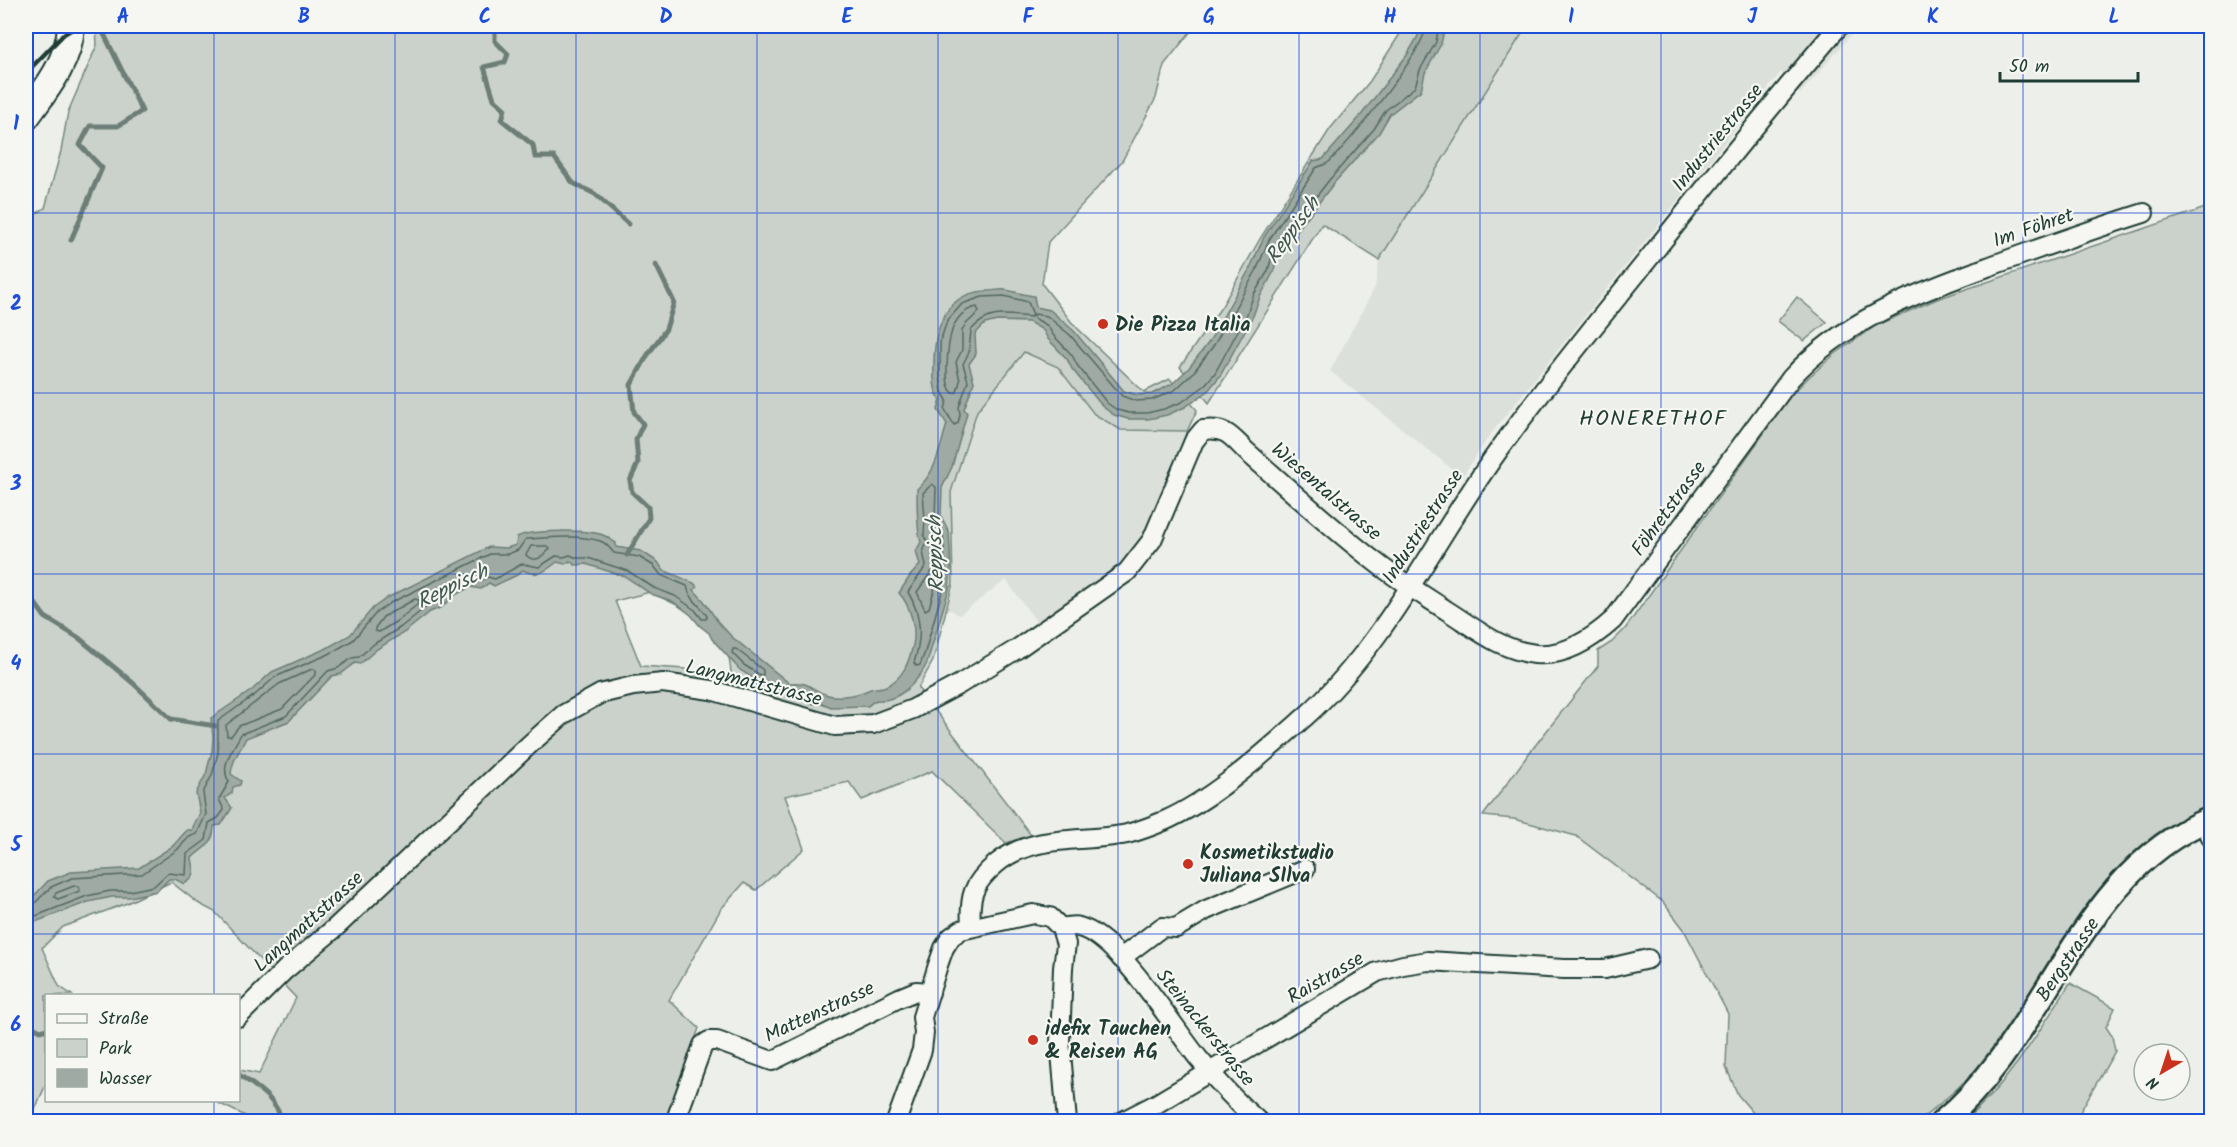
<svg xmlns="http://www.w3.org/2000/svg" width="2237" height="1147" font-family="Kalam,sans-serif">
  <rect width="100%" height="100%" fill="#edefea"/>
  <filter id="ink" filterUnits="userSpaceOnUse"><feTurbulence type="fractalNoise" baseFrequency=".0167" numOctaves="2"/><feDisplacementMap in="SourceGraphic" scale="12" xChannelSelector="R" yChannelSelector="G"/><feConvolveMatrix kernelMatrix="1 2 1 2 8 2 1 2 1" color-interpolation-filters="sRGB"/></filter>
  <g filter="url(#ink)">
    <g fill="#dce0db">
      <polygon points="1527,26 1859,26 1800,94 1781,72 1490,435 1462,477 1330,371 1375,287 1379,260"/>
      <polygon points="1024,352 1058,367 1094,414 1121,430 1187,431 1147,538 1128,562 1038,624 1006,580 959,615 947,608 953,583 951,492 977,411"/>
    </g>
    <g fill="#cbd2cc" stroke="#758880" stroke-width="1.5" fill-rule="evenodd">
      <path d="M96,26H1195L1164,65L1156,98L1122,161L1048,242L1042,284L1073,324L1144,392L1170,379L1197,410L1187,431L1121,430L1094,414L1058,367L1024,352L977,411L951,492L953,583L933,661L918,688L1031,835L1006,843L932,771L862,800L849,782L785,796L804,849L756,890L744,883L721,909L669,1000L699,1028L666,1121H256L214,1101L238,1100L239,1070L259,1074L296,998L215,912L198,903L171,882L127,903L63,927L42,948L59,986L72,995L46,996V1084L30,1121L26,1122V220L45,208L61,151L68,112L97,45ZM650,592L725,628L732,679L685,669L641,666L615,601Z"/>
      <polygon points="1405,26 1527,26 1379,260 1322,224 1209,403 1180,367 1222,306 1260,239 1330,129 1370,81"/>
      <path d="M2211,206V804C2191,814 2170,823 2152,837C2074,897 2037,994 1976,1069C1960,1088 1939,1105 1919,1121H1760L1738,1095L1726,1067L1728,1014L1683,928L1663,902L1576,836L1514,819L1483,816L1530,752L1598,666V651L1612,642L1625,629L1791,395L1810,376L1835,354L1877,325L1937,299Z"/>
      <polygon points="1797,297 1827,322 1804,341 1778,321"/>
      <path d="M2070,983L2115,1008L2106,1027L2112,1036L2115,1051L2080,1112L2097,1121H1964C2008,1084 2039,1032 2070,983Z"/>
    </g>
    <path fill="#9faaa4" stroke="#6c7e77" stroke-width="1.5" d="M1421,26H1445L1441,44L1425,73L1421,90L1390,114L1379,133L1334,183L1278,255L1273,273L1260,297L1253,316L1220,376L1207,392L1185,407L1167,415L1148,419H1128L1114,415L1103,407L1072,369L1067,359L1048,339L1043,330L1029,322L997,321L985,324L975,334L976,354L969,364L974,382L964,409L967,413L952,467L942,488L941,516L949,532L951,568L949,589L927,663C920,678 905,695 889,699C879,702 878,696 868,706L831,707L822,703L814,704L773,690L740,670L712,639L709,633L700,626L691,615L672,601L651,594L626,577L586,564L575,565L570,561L565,564L557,562C546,571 537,578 523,570L517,575L494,586L489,583L481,589L470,587L455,595L442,607L430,612L405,632L377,649L360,664L355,663L341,674L332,676L289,721L246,738C240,751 232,760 231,774L241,781L240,785L233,787L232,793L225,798L232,808L221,825L214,826C213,847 205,845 192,858C194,871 198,877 184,884L175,879H169L157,891L130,897H112L88,902L35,922L26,942V901L32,898L48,881L71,872L139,868L173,846L187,830H193V827L200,813L196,793L206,774L212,751L213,737L211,718L252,690L272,672L327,648L350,635L373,608L387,598L489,547L507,548L516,545L517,537C530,529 589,530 603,535C608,537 612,541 616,543V547L641,551L658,562L663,570L694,583L697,587L694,590L704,601L718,622L732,637L789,683C812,681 809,690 828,695C839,698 859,695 868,690C873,687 880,689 886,686C903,679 909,662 913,645C917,629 910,605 899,593L910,576L920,565L916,551L921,542C917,534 917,501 917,489C937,471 939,450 947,424L938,410L941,400C932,391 934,373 934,360C935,326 947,292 987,291C993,291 1000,289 1006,290C1016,292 1024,295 1034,296L1036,307L1050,310L1074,331L1124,391L1137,395L1152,394L1172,384L1188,369L1209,342L1250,268L1264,237L1313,161L1323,159L1359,118L1407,55L1417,38Z"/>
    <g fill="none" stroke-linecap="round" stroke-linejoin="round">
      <g stroke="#526961" stroke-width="1.5">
        <path d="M1426,26C1424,52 1350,141 1329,162C1325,165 1320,166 1316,168L1269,240L1256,271L1214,345L1193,373L1175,390L1152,400L1136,401L1122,396L1070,335L1047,316L1034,314V318L1048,326L1053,335L1072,355L1077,365L1107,403L1117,410L1129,413H1147L1164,409L1182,402L1203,387L1215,373L1247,314L1254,294L1268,271L1273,252L1330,179L1374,129L1386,110L1415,87L1420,70L1436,42L1439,26"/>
        <path d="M1004,296L1028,302L1033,315L1031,317C1005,315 990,310 971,330L969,352L963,364L968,381L959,407L960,415L958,423L954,425L945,410L947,400L942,392L940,376V342L947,321L962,304L982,297Z"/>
        <path d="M977,307L979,312L966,324L962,331V350L956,362L960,381L957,392L953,393C946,386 947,375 947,366C948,343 950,312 977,307Z"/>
        <path d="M932,484L936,487L935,517L943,534L945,568L943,588L925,652L920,665L917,666L914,663C922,637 922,616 908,592L926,566L923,552L927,542L924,534L925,519L923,493Z"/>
        <path d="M531,546H547L550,549C542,557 535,564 526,555Z"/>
        <polygon points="931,572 936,574 935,587 929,608 925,610 917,592"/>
        <polygon points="415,599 419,600 418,604 397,621 379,632 375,631 375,628 383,617"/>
        <polygon points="733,649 736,649 763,670 763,675 760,675 744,665 732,653"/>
        <polygon points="312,669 316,670 316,674 282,709 239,726 231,736 227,736 226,725 279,684"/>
        <polygon points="74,886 79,886 80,891 58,899 54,897 56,893"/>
        <path d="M26,906L35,903L51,887L72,878L142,874L177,850L189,837L197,834L206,814L203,793L212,775L218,753V721L256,694L275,677L329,654L353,640L377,612L390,603L490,554H508L518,550L526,539C549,538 577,534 600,541C607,543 609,548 614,553L639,557L654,566L661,575L687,586C689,598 700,605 707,616L706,619H702L695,610L675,596L654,588L628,571L588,558H577L570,555L564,557L556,556L539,567L522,564L495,579L488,577L478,582H468L452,590L439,602L426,607L401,627L374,644L359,657L352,658L338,668L328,671L286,716L241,734C233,750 219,765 229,782L219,799L224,810L218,818L209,823L206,840L187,854L186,875L168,873L154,886L130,891H110L87,896L33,917L26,931"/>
      </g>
      <g stroke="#6c7e77" stroke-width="5">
        <polyline points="502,26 495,29 495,41 508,54 505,62 484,67 494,99 505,109 502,120 533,145 535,157 554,157 573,183 595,194 628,224"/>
        <polyline points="71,240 102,168 80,145 90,126 118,126 142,111 100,26"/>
        <polyline points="26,331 27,323"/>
        <polyline points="627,555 649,518 648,507 632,492 630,481 638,463 636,439 643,424 634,412 631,385 647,356 666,329 674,302 656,265"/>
        <polyline points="26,591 45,617 79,638 133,683 171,719 216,726"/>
        <polyline points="26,1024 41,1031 46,1029"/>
        <path d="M238,1074C259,1089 274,1097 283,1122"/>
      </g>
      <defs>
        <g id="minor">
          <polyline points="2204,821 2212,839"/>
          <path d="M971,927C969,897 972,884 996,864C1032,833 1083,843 1127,834C1139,831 1152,826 1164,821C1214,799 1264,753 1305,717C1390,640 1437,533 1504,443C1550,379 1600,319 1649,258C1711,180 1774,102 1839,26"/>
          <path d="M1061,928C1066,927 1074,925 1079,927C1119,937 1172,1026 1199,1059C1217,1081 1237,1103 1259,1122"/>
          <polyline points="1121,958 1162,927 1176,928 1206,910 1305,869"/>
          <path d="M238,1017L285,970L335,928L530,744L564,714L600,694L633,686L663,683L711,690L835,726L873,724L913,709L960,684L1017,649L1127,572L1152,540L1194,441L1203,430C1226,427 1231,436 1246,451C1289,489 1332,529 1378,564C1400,581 1423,595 1446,610C1475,628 1500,650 1535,654C1565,657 1592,639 1613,620L1791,378C1844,319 1920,292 1993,265C2043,247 2093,229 2144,213"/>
          <polyline points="675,1122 703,1045 709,1041 717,1041 772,1061 899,998 916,991 930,992"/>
          <polyline points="896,1122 922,1050 924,1033 922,1017 938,965 944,948 951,937 961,930 1033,914 1050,917 1061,928 1066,944 1063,968 1060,1041 1067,1122"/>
          <polyline points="1121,1122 1156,1104 1377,972 1403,965 1428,961 1564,969 1605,969 1648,959"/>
        </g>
        <path id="tertiary" d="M1942,1122C2047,1037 2078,871 2212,818"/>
        <path id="secondary" d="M26,117C47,88 69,62 71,26"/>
      </defs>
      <use href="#minor" stroke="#1f3d34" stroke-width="22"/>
      <use href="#tertiary" stroke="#1f3d34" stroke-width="27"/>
      <use href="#secondary" stroke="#1f3d34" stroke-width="30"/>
      <use href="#minor" stroke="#f6f6f2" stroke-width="18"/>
      <use href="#tertiary" stroke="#f6f6f2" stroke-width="22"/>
      <use href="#secondary" stroke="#f6f6f2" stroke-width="26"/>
      <polyline stroke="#1f3d34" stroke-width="4.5" points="26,73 64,34 77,26"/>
    </g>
  </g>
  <path fill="none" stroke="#1d4ed8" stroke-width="1.5" stroke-opacity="0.55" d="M214,26V996M395,26V1122M576,26V1122M757,26V1122M938,26V1122M1118,26V1122M1299,26V1122M1480,26V1122M1661,26V1122M1842,26V1122M2023,26V1122M26,213H2212M26,393H2212M26,574H2212M26,754H2212M26,934H2212M214,1100V1122"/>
  <g fill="#c8321e" stroke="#f6f6f2" stroke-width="2">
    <circle cx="1103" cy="324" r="6"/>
    <circle cx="1188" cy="864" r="6"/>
    <circle cx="1033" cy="1040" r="6"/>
  </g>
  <g text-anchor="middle" stroke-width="4.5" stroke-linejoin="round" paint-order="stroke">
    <g font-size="20" fill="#1f3d34" stroke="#f6f6f2">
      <text transform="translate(1717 137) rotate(-51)" y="7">Industriestrasse</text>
      <text transform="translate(2033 227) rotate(-19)" y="7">Im Föhret</text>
      <text transform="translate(1327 491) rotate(41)" y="7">Wiesentalstrasse</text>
      <text transform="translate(1668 508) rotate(-54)" y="7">Föhretstrasse</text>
      <text transform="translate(1422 526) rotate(-57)" y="7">Industriestrasse</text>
      <text transform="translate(754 682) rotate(14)" y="7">Langmattstrasse</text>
      <text transform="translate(308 921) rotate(-42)" y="7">Langmattstrasse</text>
      <text transform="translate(2067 959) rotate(-56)" y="7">Bergstrasse</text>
      <text transform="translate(1325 977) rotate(-30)" y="7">Raistrasse</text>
      <text transform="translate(819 1011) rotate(-25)" y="7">Mattenstrasse</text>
      <text transform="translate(1206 1027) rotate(51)" y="7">Steinackerstrasse</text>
    </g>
    <g font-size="20" font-weight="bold" fill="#1f3d34" stroke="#f6f6f2" text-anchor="start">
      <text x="1115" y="331">Die Pizza Italia</text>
      <text x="1200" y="859">Kosmetikstudio<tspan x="1200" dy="23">Juliana SIlva</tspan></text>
      <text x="1045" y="1035">idefix Tauchen<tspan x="1045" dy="23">&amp; Reisen AG</tspan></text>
    </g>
    <g font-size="21" font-style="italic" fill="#3f5850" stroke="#f6f6f2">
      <text transform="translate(1292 230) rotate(-54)" y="7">Reppisch</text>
      <text transform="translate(935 554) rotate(-92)" y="7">Reppisch</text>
      <text transform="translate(452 586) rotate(-26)" y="7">Reppisch</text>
    </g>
    <g font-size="22" letter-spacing="1.5" fill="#1f3d34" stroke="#f6f6f2">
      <text x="1653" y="425">HONERETHOF</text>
    </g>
  </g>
  <rect width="2237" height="1147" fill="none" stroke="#f6f6f2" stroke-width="66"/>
  <rect x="45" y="994" width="195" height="108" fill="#f6f6f2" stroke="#a0aca6" stroke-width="1.5"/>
  <rect x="57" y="1014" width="30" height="9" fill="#f6f6f2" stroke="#a0aca6" stroke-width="1.5"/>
  <text x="99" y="1024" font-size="18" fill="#1f3d34">Straße</text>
  <rect x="57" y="1039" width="30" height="18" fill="#cbd2cc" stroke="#a0aca6" stroke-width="1.5"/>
  <text x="99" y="1054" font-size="18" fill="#1f3d34">Park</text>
  <rect x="57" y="1069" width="30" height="18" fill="#9faaa4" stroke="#a0aca6" stroke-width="1.5"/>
  <text x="99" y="1084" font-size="18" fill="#1f3d34">Wasser</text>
  <g transform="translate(2162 1072) rotate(219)"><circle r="28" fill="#f6f6f2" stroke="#a0aca6" stroke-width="1.5"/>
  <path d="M0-4.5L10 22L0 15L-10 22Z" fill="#c8321e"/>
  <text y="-9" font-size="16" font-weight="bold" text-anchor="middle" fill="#1f3d34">N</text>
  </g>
  <path d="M2000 72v9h138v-9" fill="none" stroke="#1f3d34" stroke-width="3"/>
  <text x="2009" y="72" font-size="18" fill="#1f3d34" stroke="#f6f6f2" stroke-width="4.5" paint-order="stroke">50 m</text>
  <rect x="33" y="33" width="2171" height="1081" fill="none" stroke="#1d4ed8" stroke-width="2"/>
  <g font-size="20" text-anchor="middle" font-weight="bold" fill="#1d4ed8">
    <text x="123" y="23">A</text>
    <text x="304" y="23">B</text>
    <text x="485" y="23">C</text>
    <text x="666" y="23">D</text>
    <text x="847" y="23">E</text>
    <text x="1028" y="23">F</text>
    <text x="1209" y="23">G</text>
    <text x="1390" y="23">H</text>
    <text x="1571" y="23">I</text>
    <text x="1752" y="23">J</text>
    <text x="1933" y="23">K</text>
    <text x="2114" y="23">L</text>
    <text x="16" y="130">1</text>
    <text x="16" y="310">2</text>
    <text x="16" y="490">3</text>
    <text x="16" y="670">4</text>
    <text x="16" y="851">5</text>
    <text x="16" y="1031">6</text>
  </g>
</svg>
